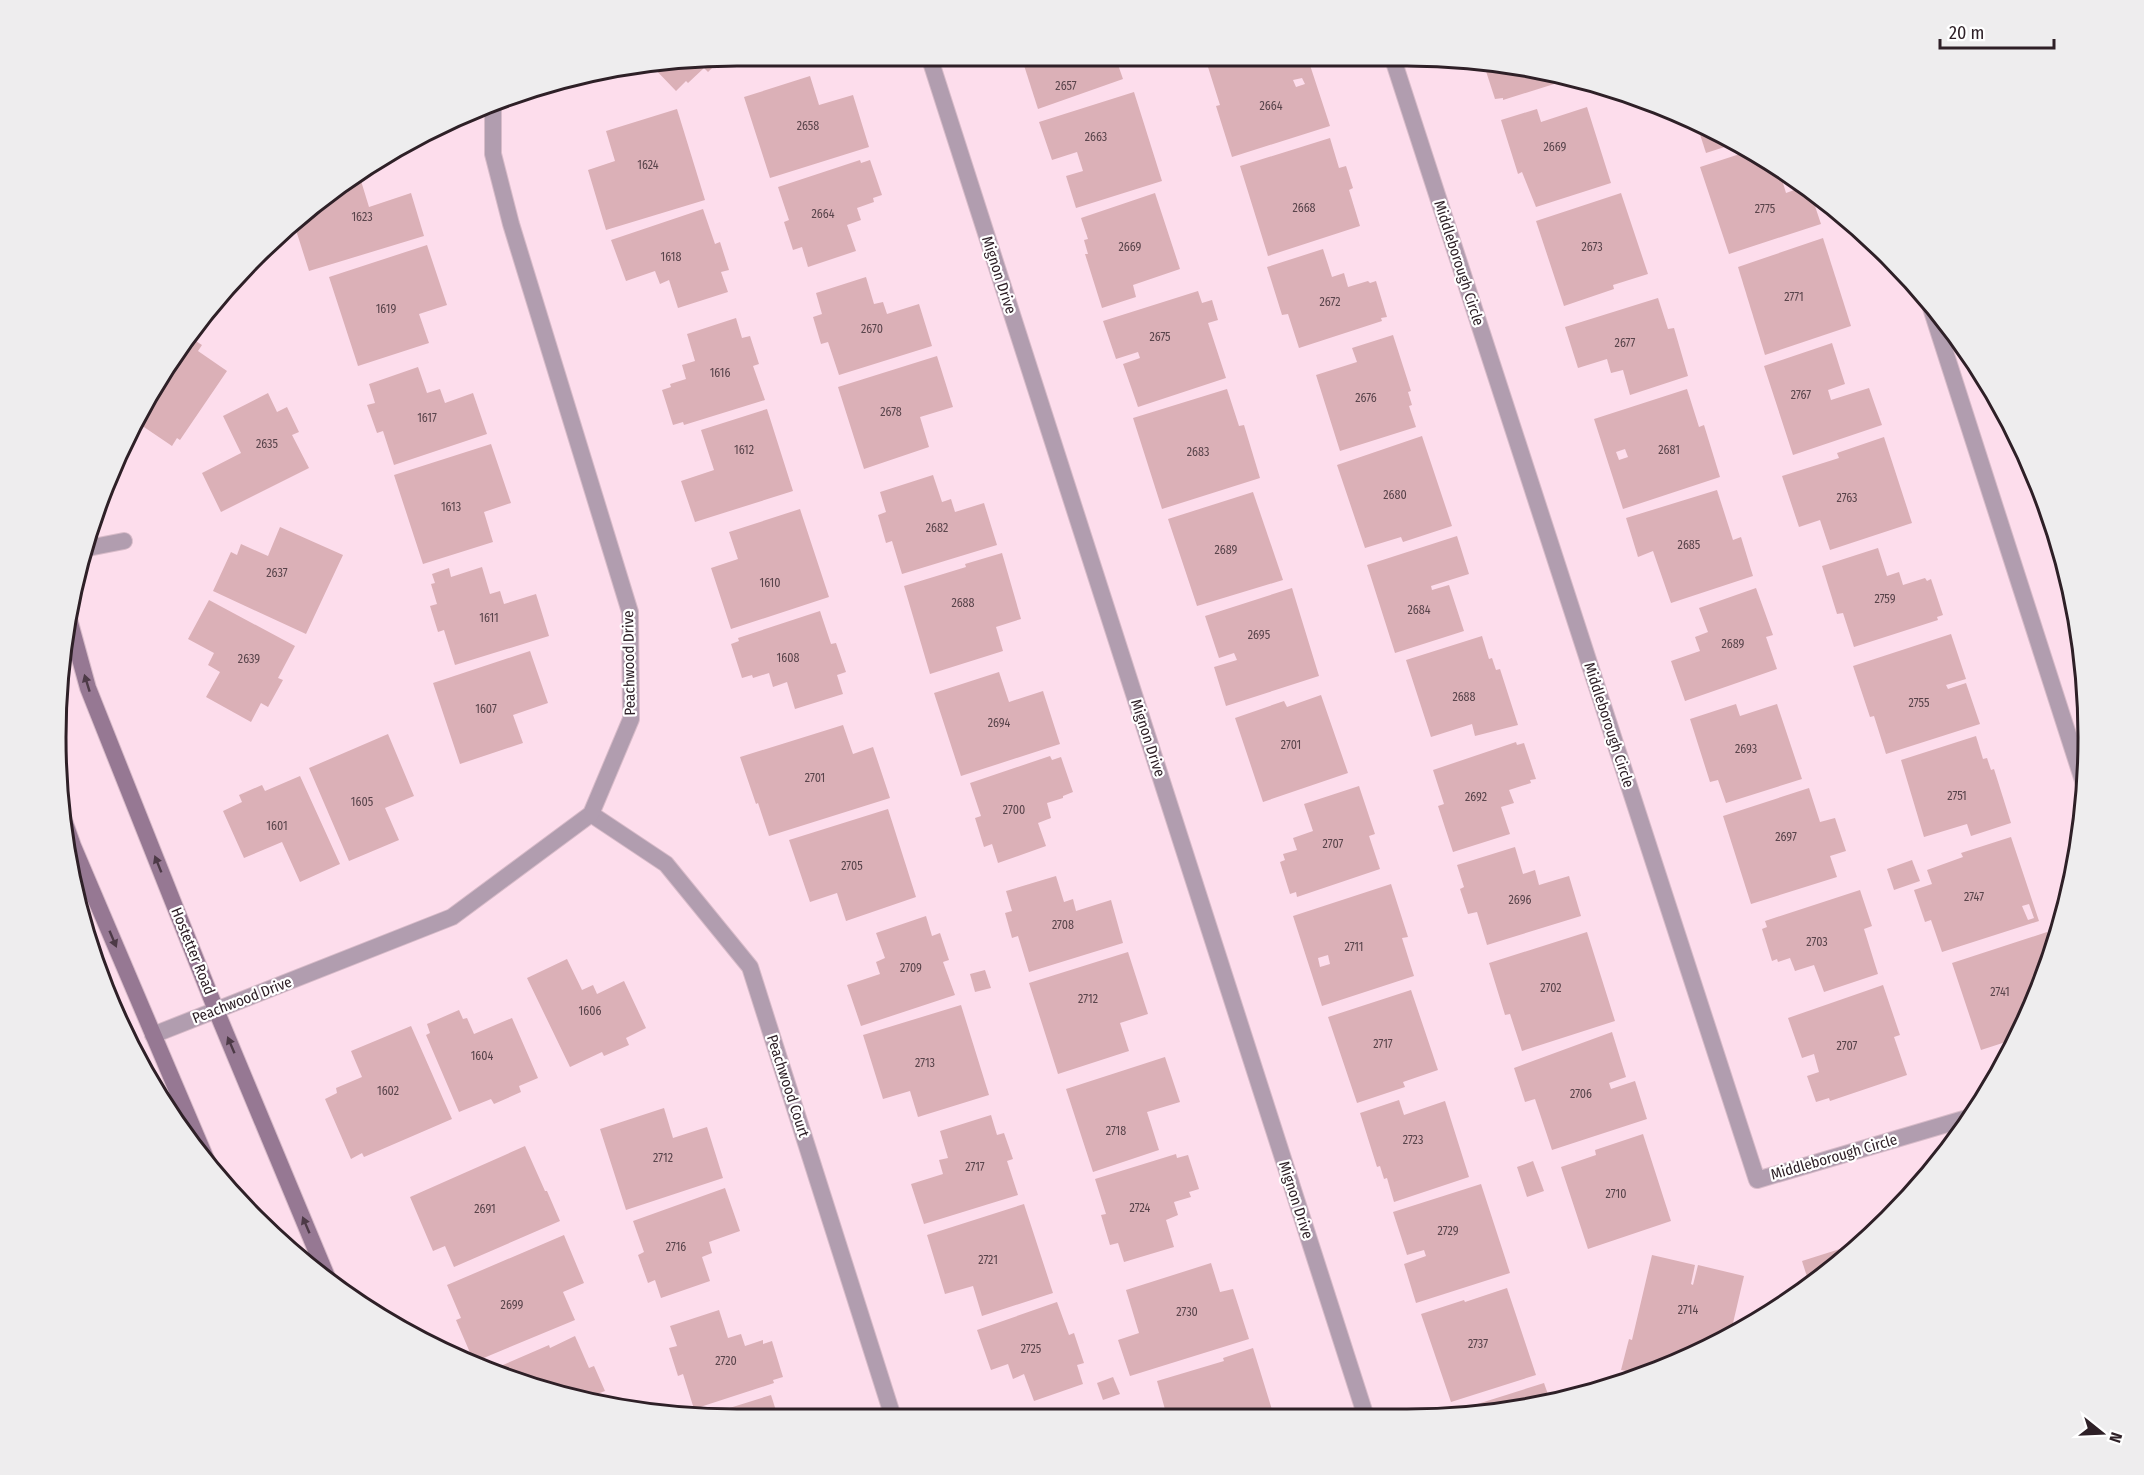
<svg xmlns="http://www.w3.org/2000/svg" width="2144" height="1475" font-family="'Fira Sans Condensed',sans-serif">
  <rect width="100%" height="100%" fill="#fdddec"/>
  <g fill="#dbb0b7" fill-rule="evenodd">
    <polygon points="1021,56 1115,56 1123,79 1038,109"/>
    <path d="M1243,56H1307L1330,126L1232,157L1216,106L1220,105L1208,67ZM1302,78L1305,84L1296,87L1293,80Z"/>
    <polygon points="723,57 708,72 704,68 688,83 686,81 676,91 653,67"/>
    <polygon points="1489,64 1539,69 1570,79 1503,100 1503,98 1495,99 1484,65"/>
    <polygon points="810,76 819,105 853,95 869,147 770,178 744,97"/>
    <polygon points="1134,92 1162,181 1076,208 1066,176 1083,171 1077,152 1052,160 1039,122"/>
    <polygon points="1587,107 1611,183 1536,207 1522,172 1518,174 1501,120 1537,109 1541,122"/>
    <polygon points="677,109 705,200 606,230 588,170 615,161 606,131"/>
    <polygon points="1696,122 1708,126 1737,143 1706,153"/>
    <polygon points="1330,138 1339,168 1346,166 1353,188 1349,190 1360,226 1268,256 1240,166"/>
    <path d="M1749,151L1809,188L1821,224L1729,254L1700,167ZM1793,179L1797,189L1786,193L1783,183Z"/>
    <polygon points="860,160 861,163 870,160 882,195 873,198 874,202 857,208 861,220 847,225 856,251 808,267 802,247 793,250 784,222 789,220 778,187"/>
    <polygon points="358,171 369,207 411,193 424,236 309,271 295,227"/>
    <polygon points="1155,193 1180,269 1133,285 1136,297 1102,308 1085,254 1088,254 1084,240 1088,239 1081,218"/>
    <polygon points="1621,193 1648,274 1613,285 1614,289 1564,306 1536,221"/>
    <polygon points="703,209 715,244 720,242 729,270 721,272 728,292 678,308 669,280 660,284 655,271 626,281 611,240"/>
    <polygon points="1823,238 1851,326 1765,355 1738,267"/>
    <polygon points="427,245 447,305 419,314 429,343 358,366 329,277"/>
    <polygon points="1323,249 1332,277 1344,273 1348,287 1368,281 1370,283 1376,281 1387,317 1381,318 1382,321 1299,348 1288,314 1282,315 1267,267"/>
    <polygon points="866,277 874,304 883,302 887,314 919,304 932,346 839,375 828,342 821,344 813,317 822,314 816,293"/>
    <polygon points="1198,291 1202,303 1212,300 1218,320 1208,323 1226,378 1138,407 1123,364 1140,358 1138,352 1116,359 1103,321"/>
    <polygon points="1658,298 1668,329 1674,328 1688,376 1630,395 1623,370 1611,373 1607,359 1578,368 1565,327"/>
    <polygon points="736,318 742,338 750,336 759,364 753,366 765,400 684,425 683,422 673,425 662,390 671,387 670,384 686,379 682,365 695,361 687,334"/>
    <polygon points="1393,335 1411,391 1408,392 1412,405 1409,406 1416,427 1340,451 1316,375 1357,362 1352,348"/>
    <polygon points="188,336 202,345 198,351 227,371 180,440 177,438 172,446 141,425 154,401 149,398 170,359"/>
    <polygon points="1832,343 1845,384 1828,390 1831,400 1869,388 1882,425 1793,455 1764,366"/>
    <polygon points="937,356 953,407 920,417 929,447 864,469 838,387"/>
    <polygon points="418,367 427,393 440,389 445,403 473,393 487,434 394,465 383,431 377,433 367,405 375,403 369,384"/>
    <polygon points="1227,389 1239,426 1244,425 1260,478 1162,509 1133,418"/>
    <path d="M1687,389L1699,427L1704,425L1720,477L1623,509L1594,419ZM1625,449L1628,457L1619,460L1616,452Z"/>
    <polygon points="268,393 277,412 287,407 299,432 292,435 309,468 221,512 202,473 241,453 223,416"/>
    <polygon points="767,409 793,491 695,522 681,481 714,470 701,430"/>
    <polygon points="1422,436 1452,526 1403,542 1401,537 1365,548 1337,465"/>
    <polygon points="1884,437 1912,523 1830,550 1820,520 1799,527 1782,476 1839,458 1837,453"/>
    <polygon points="491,444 511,503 484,512 493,542 423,564 394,475"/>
    <polygon points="933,475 942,502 951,499 955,512 984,503 997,545 902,574 892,541 886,543 878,515 886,512 880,492"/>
    <polygon points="1717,490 1733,540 1741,537 1753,576 1671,603 1653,551 1638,557 1626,518"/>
    <polygon points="1253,492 1283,580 1197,606 1168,519"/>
    <polygon points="800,509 829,597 731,629 711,568 738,559 729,532"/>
    <polygon points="280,527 343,555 306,634 213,591 231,552 237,555 241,544 268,556"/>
    <polygon points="1457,536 1469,574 1431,586 1432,590 1449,585 1464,631 1395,653 1367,565"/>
    <polygon points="1878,548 1887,576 1899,572 1903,585 1925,578 1927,581 1931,579 1943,615 1937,617 1938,620 1854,647 1843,613 1837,614 1822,566"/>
    <polygon points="1002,553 1021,619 996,627 1003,651 930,674 904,586 966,567 965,564"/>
    <polygon points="482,567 490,594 500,591 504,604 536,594 549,636 455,665 444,630 438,632 430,606 437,604 431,584 435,583 432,574 449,568 451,577"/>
    <polygon points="1292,588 1319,676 1226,706 1214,667 1237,660 1234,653 1219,658 1205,616"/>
    <polygon points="1756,588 1773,635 1766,637 1777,669 1685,701 1671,661 1700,651 1695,637 1708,632 1699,608"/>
    <polygon points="209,600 295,646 278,678 283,680 268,707 261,703 251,722 206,697 220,672 208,665 214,653 188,639"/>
    <polygon points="820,611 831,644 836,643 846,672 837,675 843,694 795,709 787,682 773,687 769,673 753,678 752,675 742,678 731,644 739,641 738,638"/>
    <polygon points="1951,634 1966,679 1946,685 1948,689 1966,683 1980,724 1886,754 1874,716 1870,717 1853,666"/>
    <polygon points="1482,636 1489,659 1492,658 1496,670 1500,669 1518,725 1475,736 1472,724 1431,737 1406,660"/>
    <polygon points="530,651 548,703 513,715 523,743 460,764 433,683"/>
    <polygon points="999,672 1009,702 1043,691 1060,744 961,776 934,693"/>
    <polygon points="1321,695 1348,773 1263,802 1235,718 1284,701 1287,707"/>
    <polygon points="1736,704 1740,716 1777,704 1802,779 1726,803 1718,780 1710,782 1690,719"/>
    <polygon points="843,725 853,754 873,747 890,798 769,836 758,803 756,804 740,757"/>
    <polygon points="388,734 414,796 385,808 399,840 349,861 309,768"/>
    <polygon points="1976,736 1983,759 1987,758 1991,770 1994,769 2011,823 1971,836 1967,824 1924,837 1901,760"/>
    <polygon points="1516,742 1517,745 1524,743 1536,779 1530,780 1531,783 1509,790 1514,803 1501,807 1510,834 1453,852 1438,806 1444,804 1433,770"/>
    <polygon points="1050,756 1052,760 1061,757 1073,792 1063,796 1063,798 1047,803 1051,818 1038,823 1046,846 998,863 992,844 984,847 975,818 981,816 970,783"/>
    <polygon points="300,776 340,864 300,882 282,842 244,858 223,811 242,802 239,795 262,785 265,791"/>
    <polygon points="1359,786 1375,834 1369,836 1380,869 1297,897 1296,892 1290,894 1280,862 1285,860 1283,854 1297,850 1293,838 1313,831 1304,804"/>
    <polygon points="1809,788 1820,822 1835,818 1846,851 1830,856 1837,877 1751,904 1723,816"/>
    <polygon points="888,809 916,897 846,921 837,893 810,902 789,840"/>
    <path d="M2011,837L2039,921L1942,952L1931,920L1925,922L1914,890L1932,884L1927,870L1963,857L1961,853ZM2029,904L2034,918L2028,920L2022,906Z"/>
    <polygon points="1515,847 1523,874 1535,870 1539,885 1569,876 1581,916 1487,945 1477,912 1468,914 1460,889 1464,887 1457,865"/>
    <polygon points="1912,860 1920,881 1894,890 1887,869"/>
    <polygon points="1056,876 1064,902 1073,899 1076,911 1111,900 1123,943 1029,972 1018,936 1012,938 1005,913 1012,911 1006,891"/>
    <path d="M1391,884L1408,937L1402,938L1414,976L1322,1006L1293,916ZM1328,955L1330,964L1320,967L1318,958Z"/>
    <polygon points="1860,890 1872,926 1864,929 1878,974 1824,992 1814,965 1795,971 1790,958 1778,962 1777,959 1772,961 1762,929 1767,927 1765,921"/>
    <polygon points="926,916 932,936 940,933 949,960 943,962 955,995 861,1026 847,985 880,974 876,962 885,958 876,933"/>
    <polygon points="1587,932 1615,1021 1522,1051 1510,1014 1505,1015 1489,963"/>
    <polygon points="2047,932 2052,948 2043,977 2037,979 2039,985 2041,984 2036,999 2015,1039 1981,1050 1952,963"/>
    <polygon points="1128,952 1148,1014 1120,1023 1129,1051 1058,1074 1029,983"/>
    <polygon points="567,959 582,990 593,985 597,994 624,981 646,1028 626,1038 629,1045 604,1056 602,1052 570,1067 527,978"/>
    <polygon points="985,970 991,988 975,992 970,974"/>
    <polygon points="1883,985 1900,1035 1894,1037 1907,1075 1830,1101 1829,1098 1816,1102 1807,1076 1819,1072 1814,1054 1802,1058 1788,1018"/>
    <polygon points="1411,990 1438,1070 1403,1082 1405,1087 1357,1103 1328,1017"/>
    <polygon points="961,1005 989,1095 918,1117 910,1091 883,1099 863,1035"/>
    <polygon points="459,1010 463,1019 467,1018 474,1034 512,1018 538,1078 519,1086 521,1092 494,1104 491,1099 459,1112 426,1035 430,1033 427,1024"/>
    <polygon points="411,1026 452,1119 364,1157 362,1153 351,1159 325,1099 337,1093 336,1088 362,1077 351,1051"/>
    <polygon points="1612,1032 1626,1077 1609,1083 1611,1089 1635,1081 1647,1119 1552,1150 1535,1099 1525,1102 1514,1068"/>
    <polygon points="1165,1057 1180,1102 1147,1112 1159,1150 1093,1172 1066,1089"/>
    <polygon points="1399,1100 1404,1115 1445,1101 1469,1177 1394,1202 1387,1178 1384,1179 1380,1166 1377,1167 1360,1113"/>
    <polygon points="664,1108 673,1138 707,1127 723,1178 626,1210 600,1129"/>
    <polygon points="991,1115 997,1135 1004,1133 1013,1159 1007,1161 1018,1195 924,1224 911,1184 943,1174 939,1160 948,1158 940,1131"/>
    <polygon points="1643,1134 1671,1221 1588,1249 1561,1167 1596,1155 1595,1150"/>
    <polygon points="525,1146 545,1191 547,1191 560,1221 454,1267 445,1246 433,1251 410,1197"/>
    <polygon points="1176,1154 1177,1158 1188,1155 1199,1189 1189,1192 1191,1197 1174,1202 1178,1215 1166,1220 1174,1247 1124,1262 1118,1243 1110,1245 1101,1215 1106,1214 1095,1179"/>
    <polygon points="1533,1161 1544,1191 1527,1197 1517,1167"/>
    <polygon points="1481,1184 1510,1273 1416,1303 1404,1264 1426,1256 1424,1250 1407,1255 1393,1212"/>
    <polygon points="725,1188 740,1231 709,1242 712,1253 702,1257 710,1281 661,1298 655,1280 648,1283 638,1255 644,1252 633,1221"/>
    <polygon points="1024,1204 1053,1293 982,1316 973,1286 945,1294 927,1235"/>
    <polygon points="564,1235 584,1283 563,1292 575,1320 474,1362 456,1320 461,1318 447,1285"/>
    <polygon points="1843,1248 1845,1258 1821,1279 1810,1286 1802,1261"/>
    <polygon points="1652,1255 1695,1265 1691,1284 1693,1285 1698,1265 1744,1276 1730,1336 1708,1349 1637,1373 1621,1370 1629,1339 1632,1340"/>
    <polygon points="1211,1263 1220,1292 1233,1289 1249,1339 1130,1376 1118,1340 1139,1333 1126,1290"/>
    <polygon points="1507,1288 1536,1375 1451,1402 1421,1314 1464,1300 1465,1302"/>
    <polygon points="1057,1302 1069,1335 1074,1333 1084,1363 1077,1365 1083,1384 1034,1401 1024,1374 1013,1379 1008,1364 991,1370 977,1330"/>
    <polygon points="719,1310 728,1338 741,1334 745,1346 763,1340 763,1344 772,1341 783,1377 773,1380 774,1383 694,1409 683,1374 678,1376 669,1348 677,1346 670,1326"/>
    <polygon points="575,1336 589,1368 594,1366 605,1391 597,1394 601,1406 489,1371 549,1345 550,1348"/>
    <polygon points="1253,1348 1273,1413 1249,1420 1168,1420 1157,1381 1224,1361 1223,1358"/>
    <polygon points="1113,1377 1120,1394 1103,1400 1097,1383"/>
    <polygon points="1544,1383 1551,1403 1539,1406 1453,1415 1452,1412"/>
    <polygon points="771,1395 779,1420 738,1420 704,1416"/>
  </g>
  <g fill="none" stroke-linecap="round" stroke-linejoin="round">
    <defs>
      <g id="minor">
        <polyline points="929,56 1367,1420"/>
        <polyline points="1392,56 1757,1180 1974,1116"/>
        <polyline points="1930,305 2084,784"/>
        <polyline points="88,548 124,541"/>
        <polyline points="591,814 666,864 750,967 893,1417"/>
        <polyline points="153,1035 452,917 591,814 631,719 630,612 511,224 493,154 493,102"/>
      </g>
      <g id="secondary">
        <polyline points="69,619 88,688 216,1010 328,1279"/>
        <polyline points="61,812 73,846 207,1161"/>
      </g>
    </defs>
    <use href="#minor" stroke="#d8bbc9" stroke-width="18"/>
    <use href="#secondary" stroke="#d8bbc9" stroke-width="18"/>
    <use href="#minor" stroke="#b19daf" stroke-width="16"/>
    <use href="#secondary" stroke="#967893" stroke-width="16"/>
  </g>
  <defs><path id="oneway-solid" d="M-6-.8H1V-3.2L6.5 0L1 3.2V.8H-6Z" transform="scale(1.5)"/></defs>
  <g fill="#4d3a47">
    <use href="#oneway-solid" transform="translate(87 683) rotate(-107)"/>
    <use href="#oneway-solid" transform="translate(158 864) rotate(-112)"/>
    <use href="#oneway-solid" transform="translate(113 939) rotate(67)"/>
    <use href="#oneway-solid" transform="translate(231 1045) rotate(-113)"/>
    <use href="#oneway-solid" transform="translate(306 1225) rotate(-113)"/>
  </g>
  <g text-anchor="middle" stroke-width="4.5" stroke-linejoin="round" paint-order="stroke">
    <g font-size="12" fill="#59444b">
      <text x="1066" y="90">2657</text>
      <text x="1271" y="110">2664</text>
      <text x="808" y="130">2658</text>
      <text x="1096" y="141">2663</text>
      <text x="1555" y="151">2669</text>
      <text x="648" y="169">1624</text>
      <text x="1304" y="212">2668</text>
      <text x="1765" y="213">2775</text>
      <text x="823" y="218">2664</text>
      <text x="362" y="221">1623</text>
      <text x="1130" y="251">2669</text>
      <text x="1592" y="251">2673</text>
      <text x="671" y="261">1618</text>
      <text x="1794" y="301">2771</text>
      <text x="1330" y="306">2672</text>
      <text x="386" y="313">1619</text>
      <text x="872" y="333">2670</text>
      <text x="1160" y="341">2675</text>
      <text x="1625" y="347">2677</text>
      <text x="720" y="377">1616</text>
      <text x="1801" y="399">2767</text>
      <text x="1366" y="402">2676</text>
      <text x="891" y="416">2678</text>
      <text x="427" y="422">1617</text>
      <text x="267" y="448">2635</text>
      <text x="744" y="454">1612</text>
      <text x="1669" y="454">2681</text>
      <text x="1198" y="456">2683</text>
      <text x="1395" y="499">2680</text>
      <text x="1847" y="502">2763</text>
      <text x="451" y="511">1613</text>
      <text x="937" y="532">2682</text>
      <text x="1689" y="549">2685</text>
      <text x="1226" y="554">2689</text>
      <text x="277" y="577">2637</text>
      <text x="770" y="587">1610</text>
      <text x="1885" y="603">2759</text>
      <text x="963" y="607">2688</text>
      <text x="1419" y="614">2684</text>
      <text x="489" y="622">1611</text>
      <text x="1259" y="639">2695</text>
      <text x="1733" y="648">2689</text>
      <text x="788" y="662">1608</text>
      <text x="249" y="663">2639</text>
      <text x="1464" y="701">2688</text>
      <text x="1919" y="707">2755</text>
      <text x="486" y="713">1607</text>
      <text x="999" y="727">2694</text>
      <text x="1291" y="749">2701</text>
      <text x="1746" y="753">2693</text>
      <text x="815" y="782">2701</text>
      <text x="1957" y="800">2751</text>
      <text x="1476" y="801">2692</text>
      <text x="362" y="806">1605</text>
      <text x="1014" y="814">2700</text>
      <text x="277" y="830">1601</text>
      <text x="1786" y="841">2697</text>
      <text x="1333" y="848">2707</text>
      <text x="852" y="870">2705</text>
      <text x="1974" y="901">2747</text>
      <text x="1520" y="904">2696</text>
      <text x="1063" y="929">2708</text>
      <text x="1817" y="946">2703</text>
      <text x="1354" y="951">2711</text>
      <text x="911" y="972">2709</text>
      <text x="1551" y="992">2702</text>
      <text x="2000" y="996">2741</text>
      <text x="1088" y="1003">2712</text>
      <text x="590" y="1015">1606</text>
      <text x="1383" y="1048">2717</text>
      <text x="1847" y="1050">2707</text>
      <text x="482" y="1060">1604</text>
      <text x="925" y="1067">2713</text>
      <text x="388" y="1095">1602</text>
      <text x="1581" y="1098">2706</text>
      <text x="1116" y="1135">2718</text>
      <text x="1413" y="1144">2723</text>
      <text x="663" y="1162">2712</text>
      <text x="975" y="1171">2717</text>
      <text x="1616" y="1198">2710</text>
      <text x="1140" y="1212">2724</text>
      <text x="485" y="1213">2691</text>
      <text x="1448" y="1235">2729</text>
      <text x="676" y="1251">2716</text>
      <text x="988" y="1264">2721</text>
      <text x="512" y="1309">2699</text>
      <text x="1688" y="1314">2714</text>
      <text x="1187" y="1316">2730</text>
      <text x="1478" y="1348">2737</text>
      <text x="1031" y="1353">2725</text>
      <text x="726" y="1365">2720</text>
    </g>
    <g font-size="15" fill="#2e2027" stroke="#fff">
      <text transform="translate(1459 263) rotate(72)" y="5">Middleborough Circle</text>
      <text transform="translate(999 275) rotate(72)" y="5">Mignon Drive</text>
      <text transform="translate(629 663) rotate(-91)" y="5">Peachwood Drive</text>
      <text transform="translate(1609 725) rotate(72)" y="5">Middleborough Circle</text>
      <text transform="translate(1148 738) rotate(72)" y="5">Mignon Drive</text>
      <text transform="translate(193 951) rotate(68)" y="5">Hostetter Road</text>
      <text transform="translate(242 1000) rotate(-21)" y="5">Peachwood Drive</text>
      <text transform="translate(788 1086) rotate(72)" y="5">Peachwood Court</text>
      <text transform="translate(1834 1157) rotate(-16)" y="5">Middleborough Circle</text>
      <text transform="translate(1296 1200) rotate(72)" y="5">Mignon Drive</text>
    </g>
  </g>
  <path d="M0 0H2144V1475H0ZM737 66H1407A671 671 0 0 1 2078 737V738A671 671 0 0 1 1407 1409H737A671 671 0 0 1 66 738V737A671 671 0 0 1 737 66Z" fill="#eeedee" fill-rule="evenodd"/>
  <path fill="none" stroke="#2e2027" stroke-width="3" d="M737 66H1407A671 671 0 0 1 2078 737V738A671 671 0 0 1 1407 1409H737A671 671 0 0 1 66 738V737A671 671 0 0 1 737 66Z"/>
  <g transform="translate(2102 1433) rotate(108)" stroke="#ffffff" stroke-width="4.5" paint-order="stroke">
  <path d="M0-4.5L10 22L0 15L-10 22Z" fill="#2e2027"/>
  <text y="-9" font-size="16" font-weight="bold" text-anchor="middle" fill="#2e2027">N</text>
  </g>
  <path d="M1940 39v9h114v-9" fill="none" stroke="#2e2027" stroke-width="3"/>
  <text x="1949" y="39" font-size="18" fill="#2e2027" stroke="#ffffff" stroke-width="4.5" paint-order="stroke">20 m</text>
</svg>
